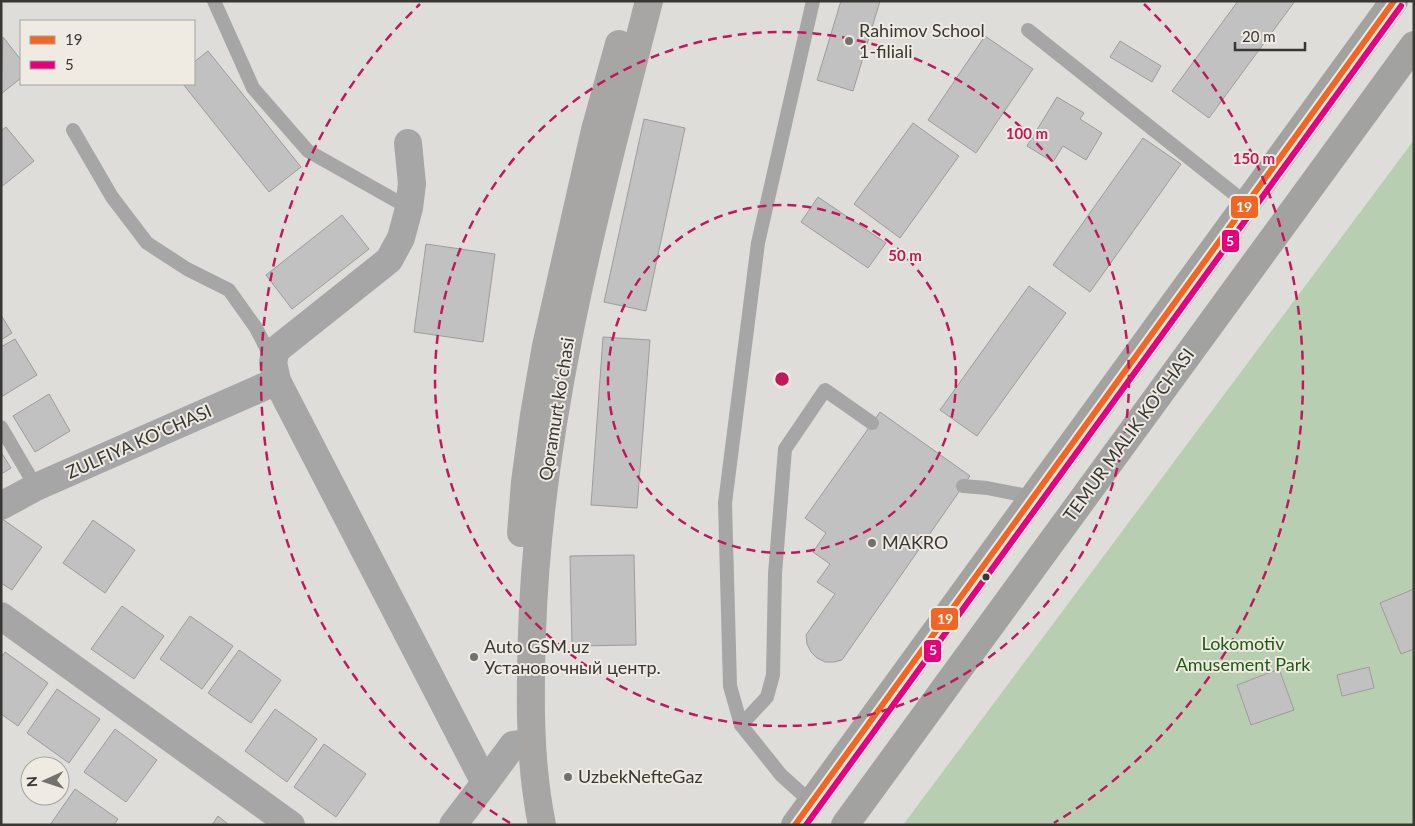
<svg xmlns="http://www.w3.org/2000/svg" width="1415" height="826" font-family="Lato,sans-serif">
  <rect width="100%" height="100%" fill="#deddd9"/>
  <polygon fill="#b8ceb1" points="1414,140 1414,825 903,825"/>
  <g fill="#c2c1c1" stroke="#9d9c9b">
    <polygon points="841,1 880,1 853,91 817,80"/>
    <polygon points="1238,1 1295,1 1209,118 1172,91"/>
    <polygon points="985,36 1033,69 976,153 928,120"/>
    <polygon points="3,37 21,60 21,78 1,94"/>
    <polygon points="1120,41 1161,66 1152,82 1110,57"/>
    <polygon points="208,51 301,167 269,192 183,84 194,84 194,62"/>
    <polygon points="1057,97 1084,113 1080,119 1102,133 1086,160 1063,146 1053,162 1027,146"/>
    <polygon points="644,119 685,128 646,311 604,302"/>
    <polygon points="913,123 959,156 900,238 854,204"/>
    <polygon points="6,127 34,161 1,187 1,131"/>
    <polygon points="1143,138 1181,164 1090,292 1053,265"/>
    <polygon points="818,197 886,243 868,268 801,222"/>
    <polygon points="342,215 369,249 292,309 266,275"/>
    <polygon points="426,244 495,254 483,342 414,332"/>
    <polygon points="1029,286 1066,313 977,436 940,410"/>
    <polygon points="1,315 12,333 1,340"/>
    <polygon points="603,337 650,340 637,508 591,505"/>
    <polygon points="15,339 37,375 1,397 1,347"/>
    <polygon points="49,394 70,431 35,452 13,416"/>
    <polygon points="880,412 970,476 842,660 834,662 825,662 817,658 811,652 807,644 806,635 835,594 817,582 830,564 813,552 826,533 805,518"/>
    <polygon points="1,452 11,468 1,474"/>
    <polygon points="1,518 42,547 12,590 1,583"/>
    <polygon points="93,520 135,550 105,593 63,563"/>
    <polygon points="634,555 636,645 572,646 570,556"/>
    <polygon points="1414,589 1414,649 1401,654 1380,603"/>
    <polygon points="122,606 164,636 134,679 91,649"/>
    <polygon points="190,616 233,646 202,689 160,659"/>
    <polygon points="239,650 281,680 251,723 208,693"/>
    <polygon points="5,652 48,683 18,726 1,714 1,658"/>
    <polygon points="1369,667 1374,688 1342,696 1337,675"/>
    <polygon points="1279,669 1294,710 1251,725 1237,685"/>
    <polygon points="57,689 100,719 69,763 27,733"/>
    <polygon points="275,709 317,739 287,782 245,751"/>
    <polygon points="115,729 157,760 126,802 84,772"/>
    <polygon points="324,744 366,774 336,817 294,787"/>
    <polygon points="75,789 118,819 114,825 50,825"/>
    <polygon points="218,816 229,825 212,825"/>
  </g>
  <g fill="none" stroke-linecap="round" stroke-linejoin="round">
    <g stroke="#a7a6a6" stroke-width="14">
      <polyline points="214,1 253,88 308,151 409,208"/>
      <polyline points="1028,30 1247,204"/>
      <polyline points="73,130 112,197 147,243 187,269 229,290 256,328 272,359"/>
      <polyline points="1,427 36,487"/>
      <polyline points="963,486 987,488 1033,497"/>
      <polyline points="741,725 767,697 773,675 775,574 785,449 825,390 872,423"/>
      <polyline points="811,802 781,775 741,725 730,686 725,503 758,243 813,1"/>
    </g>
    <g stroke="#a7a6a6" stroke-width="28">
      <polyline points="408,143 412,184 409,208 401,238 389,260 276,350 273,362 277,381 485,783 513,745 531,742"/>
      <polyline points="1,506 36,487 277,381"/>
      <polyline points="1,616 291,825"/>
      <polyline points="453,825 485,783"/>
    </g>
    <g stroke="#a7a6a5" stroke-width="28">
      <polyline points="521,533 525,482 534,415 546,346 595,130 619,44"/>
      <path d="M542,825C529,761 530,697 532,632C539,417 596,208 649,1"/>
    </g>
    <g stroke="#a2a2a0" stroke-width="28">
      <polyline points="795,825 1394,1"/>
      <polyline points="845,825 1414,45"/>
    </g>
    <defs>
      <polyline id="bus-1" points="795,825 1394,1"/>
      <polyline id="bus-2" points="806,825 1401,6"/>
    </defs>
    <use href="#bus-1" stroke="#efebe3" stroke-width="10"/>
    <use href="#bus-2" stroke="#efebe3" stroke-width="10"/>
    <use href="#bus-1" stroke="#f26522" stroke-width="6"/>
    <use href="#bus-2" stroke="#e5007d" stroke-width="6"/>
  </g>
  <g fill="none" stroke="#c2185b" stroke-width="2.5" stroke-dasharray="9 6">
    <circle cx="782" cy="379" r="174"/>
    <circle cx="782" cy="379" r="347"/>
    <path d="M510 823A521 521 0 0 1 420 4M1144 4A521 521 0 0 1 1054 823"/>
  </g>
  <g fill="#73716e" stroke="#efebe3" stroke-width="2">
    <circle cx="849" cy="41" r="5"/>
    <circle cx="872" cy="543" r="5"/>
    <circle cx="474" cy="657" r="5"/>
    <circle cx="568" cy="777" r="5"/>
  </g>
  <circle fill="#393734" stroke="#efebe3" stroke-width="2" cx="986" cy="577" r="4.5"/>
  <g text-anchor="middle" stroke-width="4" stroke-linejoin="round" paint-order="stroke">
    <g font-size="18" fill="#393734" stroke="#efebe3" text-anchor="start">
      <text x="859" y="37">Rahimov School<tspan x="859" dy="21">1-filiali</tspan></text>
      <text x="882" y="549">MAKRO</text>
      <text x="484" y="653">Auto GSM.uz<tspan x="484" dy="21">Установочный центр.</tspan></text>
      <text x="578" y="783">UzbekNefteGaz</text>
    </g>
    <g font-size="18" fill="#393734" stroke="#efebe3">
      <text transform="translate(557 409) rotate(-81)" y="6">Qoramurt koʻchasi</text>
      <text transform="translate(1129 435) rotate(-54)" y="6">TEMUR MALIK KO'CHASI</text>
      <text transform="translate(139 442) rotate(-24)" y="6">ZULFIYA KO'CHASI</text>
    </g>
    <g font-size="18" fill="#1e5b12" stroke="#efebe3">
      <text x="1243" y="650">Lokomotiv<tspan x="1243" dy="21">Amusement Park</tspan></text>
    </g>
  </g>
  <circle cx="782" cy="379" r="8" fill="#c2185b" stroke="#efebe3" stroke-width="2.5"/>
  <g font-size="15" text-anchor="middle" font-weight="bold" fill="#c2185b" stroke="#efebe3" stroke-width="4" stroke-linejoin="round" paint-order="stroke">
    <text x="1027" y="139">100 m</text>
    <text x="1254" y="164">150 m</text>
    <text x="905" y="261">50 m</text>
  </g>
  <g stroke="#efebe3" stroke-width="2">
    <rect x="1230" y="195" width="29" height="24" rx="5" fill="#f26522"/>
    <rect x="1221" y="229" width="19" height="24" rx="5" fill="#e5007d"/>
    <rect x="930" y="607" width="29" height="24" rx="5" fill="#f26522"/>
    <rect x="923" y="639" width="19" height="24" rx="5" fill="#e5007d"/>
  </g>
  <g font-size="14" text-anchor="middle" font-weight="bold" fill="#fff">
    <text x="1244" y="212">19</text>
    <text x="1230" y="246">5</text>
    <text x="945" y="624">19</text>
    <text x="933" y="655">5</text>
  </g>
  <rect width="1415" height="826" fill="none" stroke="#393734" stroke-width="5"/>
  <rect x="20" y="20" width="175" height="65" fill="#efebe3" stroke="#a6a39d"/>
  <rect x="30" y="36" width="25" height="8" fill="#f26522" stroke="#a6a39d"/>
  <text x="65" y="45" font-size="15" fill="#393734">19</text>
  <rect x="30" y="61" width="25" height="8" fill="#e5007d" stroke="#a6a39d"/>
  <text x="65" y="70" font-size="15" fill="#393734">5</text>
  <g transform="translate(45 781) rotate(267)"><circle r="24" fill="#efebe3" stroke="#a6a39d"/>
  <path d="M0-4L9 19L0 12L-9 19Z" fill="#73716e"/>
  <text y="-8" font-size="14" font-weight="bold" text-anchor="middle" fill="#393734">N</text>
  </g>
  <path d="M1235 42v8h70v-8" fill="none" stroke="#393734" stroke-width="2.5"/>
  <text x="1242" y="42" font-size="15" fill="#393734" stroke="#efebe3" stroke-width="4" paint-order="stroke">20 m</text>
</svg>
